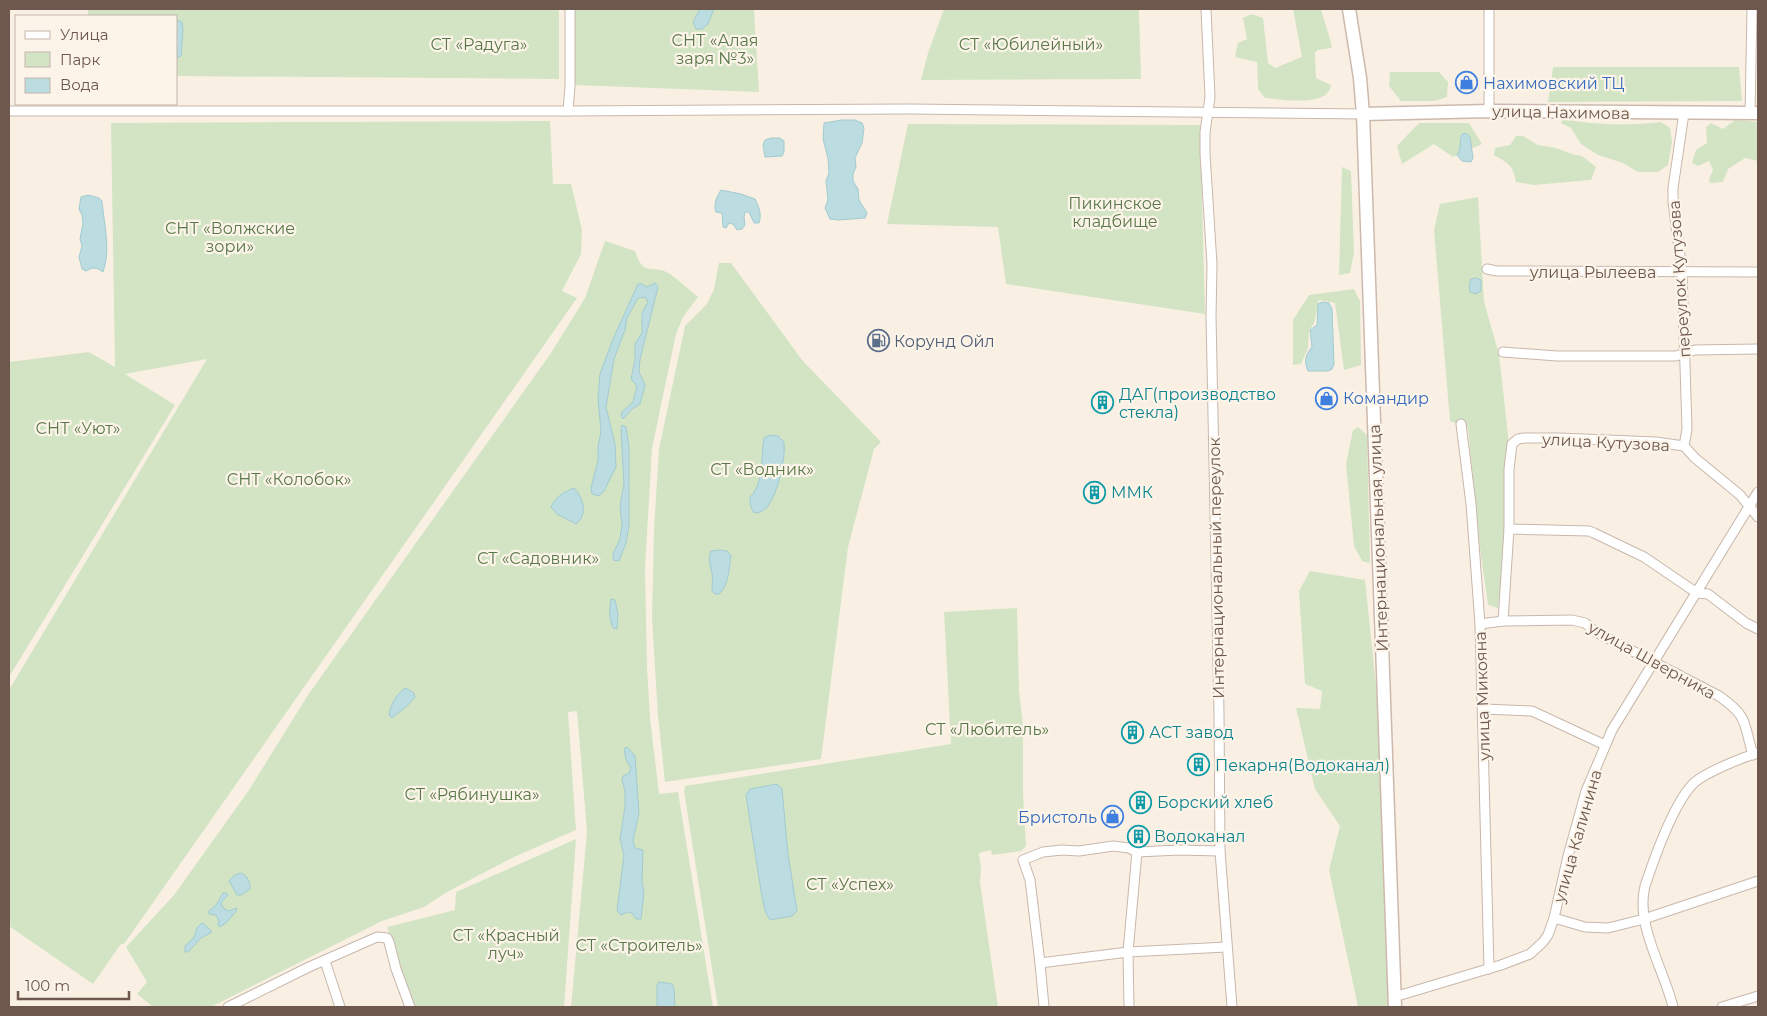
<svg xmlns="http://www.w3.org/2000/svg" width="1767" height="1016" font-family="Montserrat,sans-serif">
  <rect width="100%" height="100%" fill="#f9f0e3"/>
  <g fill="#d3e4c4">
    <polygon points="88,9 559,9 559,79 176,76 176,16 88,16"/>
    <polygon points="573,9 754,9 759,92 574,85"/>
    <polygon points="944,9 1139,9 1141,79 921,80 928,53"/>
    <path d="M1293,9H1321L1332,46L1331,48L1317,50L1315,53L1316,78L1331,85C1328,108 1282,99 1265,98L1258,89L1257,62L1235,57L1238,43L1247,39L1243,18L1252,14L1263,18L1268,63L1275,68L1302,57Z"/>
    <polygon points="1553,67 1739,67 1742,101 1548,102"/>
    <polygon points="1390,72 1439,72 1448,82 1447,97 1435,101 1401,101 1389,86"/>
    <path d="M1562,119C1594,125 1628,126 1661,122L1670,128L1672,142L1668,165L1658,172H1638L1623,163L1598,155L1581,144L1571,128L1561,123Z"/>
    <polygon points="1735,120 1758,122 1758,161 1745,158 1728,169 1723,182 1710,183 1709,179 1713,170 1709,161 1698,166 1692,163 1696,150 1707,143 1706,127 1711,123 1723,129"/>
    <polygon points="550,121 553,184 571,184 582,230 581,254 562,291 577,298 124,944 121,944 93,984 9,926 9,690 207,359 125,374 175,405 9,677 9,362 89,352 115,367 111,123"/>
    <polygon points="1419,123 1469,123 1482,144 1453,157 1434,144 1402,164 1397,146"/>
    <polygon points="908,124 1200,125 1205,314 1006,284 998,227 887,224"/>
    <path d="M1516,136H1523L1538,145L1556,148L1572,154L1582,156L1596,167L1591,180L1534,185L1516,182C1513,165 1508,163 1494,155L1495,148L1510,145Z"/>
    <polygon points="1342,167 1351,171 1354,253 1350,273 1339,275"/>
    <polygon points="1478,197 1484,302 1499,354 1509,444 1506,529 1498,608 1488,605 1480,548 1468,428 1450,421 1434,230 1440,204"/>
    <path d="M605,241L635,251C644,279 653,263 670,274C680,281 689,290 698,297L683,317L676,334L652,448L645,569L647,668L650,718L659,794L678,792L713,1007H571L587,832L577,711L568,712L576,830L514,857L447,892L424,907L382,921L211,1007H153L137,994L147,982L126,947L174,895L249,790L308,695L551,353L585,298Z"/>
    <polygon points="719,263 731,263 802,360 881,442 874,449 848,547 821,759 665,782 658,716 652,618 654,529 659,449 685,326 707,304 714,289"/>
    <polygon points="1354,289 1360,301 1361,365 1344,370 1335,303 1319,300 1314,323 1309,331 1308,348 1301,364 1293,365 1293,320 1309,295"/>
    <polygon points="1358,427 1367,435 1370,563 1362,561 1354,546 1346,464 1353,430"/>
    <polygon points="1310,571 1365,580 1377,696 1388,1007 1358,1007 1329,870 1340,826 1315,789 1296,708 1320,709 1322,691 1305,684 1299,591"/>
    <polygon points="1017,608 1019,690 1023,727 1023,793 1026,846 1021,851 992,855 991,850 979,853 981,869 980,882 998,1007 718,1007 684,791 685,786 951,744 944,612"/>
    <polygon points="576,839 564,1007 414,1007 387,927 455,910 456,892"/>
  </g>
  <g fill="#bbdce0" stroke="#a2cbd0">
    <polygon points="700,9 714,9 708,24 702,29 696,29 693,22"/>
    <polygon points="176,20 182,22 183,30 181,56 177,58"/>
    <polygon points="842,120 855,120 862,123 864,128 862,143 855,158 856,167 853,174 853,181 858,189 859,200 867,213 865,218 838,220 830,219 825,208 828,200 826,181 829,173 828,158 823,139 824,123"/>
    <path d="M1466,133L1470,137L1473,158L1471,162L1462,161L1457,155C1462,148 1459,141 1462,134Z"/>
    <polygon points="771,138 780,138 784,141 784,152 782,156 765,157 763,145 765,140"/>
    <path d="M721,190L741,194L755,199C759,207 762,214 759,223H754L749,212H745L744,217L745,225L742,229L737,230L733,224L729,223L726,228L723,227L722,213L716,212C713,205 717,196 721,190Z"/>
    <path d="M88,195L99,198L102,201C104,224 111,249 103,272C96,267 93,267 86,271L82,269L79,257L82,246L80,239L83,223L82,215L79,209L81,197Z"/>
    <polygon points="1476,278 1481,280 1481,291 1476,294 1470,292 1469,286 1471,279"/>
    <polygon points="655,283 658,287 640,359 639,372 645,385 640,404 632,409 623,419 621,416 622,412 633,402 637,386 631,379 635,360 635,344 642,333 642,313 648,302 645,297 638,298 627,318 625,330 614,359 606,407 615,444 616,467 604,491 599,496 592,494 591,488 598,460 598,447 601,431 598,399 600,374 613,339 638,284 642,284 647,287"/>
    <path d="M1322,302L1329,303L1332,309L1334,364L1332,369L1328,371H1308C1304,362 1305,355 1312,347L1310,330L1317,325L1318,304Z"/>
    <polygon points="622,425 626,427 629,447 629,526 626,543 619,561 613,560 613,554 620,539 622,525 620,506 624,484 621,430"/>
    <path d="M770,435L778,436L784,442C786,459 778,492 768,506C766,509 762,511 758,513L753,512L750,504V497C764,484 761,456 764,438Z"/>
    <path d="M574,488C584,498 588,515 576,524L557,514L551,507C555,497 564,492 574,488Z"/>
    <path d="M720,550L727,551L731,556C729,567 729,586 719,594H715L712,591C712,585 713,578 712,573C710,564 708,560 711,551Z"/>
    <path d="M611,599L615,600L618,615L617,629L613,628C609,617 609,611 611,599Z"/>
    <path d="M406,688L414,693L415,697L407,706L392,718L389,715C390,706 397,692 406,688Z"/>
    <polygon points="627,747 635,756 639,813 633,841 635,848 643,850 642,881 644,893 641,919 636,919 632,913 628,912 621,915 617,911 624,855 620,839 625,807 625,791 622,779 623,776 629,773 631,768 626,760 624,749"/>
    <polygon points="777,784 782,789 788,854 797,911 792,916 770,920 765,911 761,891 746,795 750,789"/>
    <path d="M241,873C247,875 251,883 250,889L241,895H237L229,881L235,875Z"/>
    <polygon points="223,893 226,893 228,895 221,903 223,908 229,911 236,908 237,910 227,922 220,927 218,925 219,921 216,915 209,914 209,911 217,904"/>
    <path d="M203,923L212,932L201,938L188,952H185V946C188,943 192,940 194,937C197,930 196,926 203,923Z"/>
    <polygon points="659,982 672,984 674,988 675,1007 657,1007 657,985"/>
  </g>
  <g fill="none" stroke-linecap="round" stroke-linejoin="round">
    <defs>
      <g id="minor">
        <polyline points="1206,9 1210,97 1205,132 1205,154 1212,264 1211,316 1219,713 1220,851 1232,1007"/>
        <polyline points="1489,9 1489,111"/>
        <polyline points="9,111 568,111 910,109 1363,114"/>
        <polyline points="568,111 570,86 570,9"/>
        <polyline points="1684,113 1673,188 1673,202 1682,272 1687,429 1684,446"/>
        <polyline points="1750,114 1752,9"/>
        <polyline points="1487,269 1497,271 1758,272"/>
        <polyline points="1503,352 1557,356 1676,356 1695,350 1758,349"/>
        <polyline points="1461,424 1471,504 1480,624 1489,969"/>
        <polyline points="1509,529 1589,531 1594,533 1644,557 1697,593 1708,594 1746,623 1758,629"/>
        <polyline points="1503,621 1509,529 1509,469 1512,444 1518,439 1524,438 1559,438 1656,442 1684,446 1695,458 1740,495 1758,517"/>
        <path d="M1480,624L1503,621L1572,620L1585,623L1596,632L1719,696C1749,717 1743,722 1753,755"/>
        <polyline points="1483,709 1532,711 1605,745"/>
        <polyline points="1554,918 1585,927 1608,928 1644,919 1758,881"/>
        <polyline points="325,961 340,1007"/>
        <polyline points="1040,963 1128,952 1226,947"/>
        <polyline points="1394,997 1501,965 1530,954 1543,942 1548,935 1554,918 1568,856 1586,791 1612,730 1758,492"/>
        <polyline points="228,1007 309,967 377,937 387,938 389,942 396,969 410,1007"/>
        <polyline points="1044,1007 1040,963 1030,880 1023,860 1043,852 1062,850 1079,851 1113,846 1129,848 1137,852 1179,850 1220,851"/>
        <polyline points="1129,1007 1128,952 1137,852"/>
        <path d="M1673,1007C1664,969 1635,925 1645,886C1654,859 1675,800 1695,782C1707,772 1743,757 1758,753"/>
        <polyline points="1722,1007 1758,996"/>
      </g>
      <g id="secondary">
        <polyline points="1349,9 1360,78 1363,114 1395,1007"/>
        <polyline points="1363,114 1489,111 1758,113"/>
      </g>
    </defs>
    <use href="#minor" stroke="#c8b7ac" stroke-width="11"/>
    <use href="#secondary" stroke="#cdb9ac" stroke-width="15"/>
    <use href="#minor" stroke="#fff" stroke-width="9"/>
    <use href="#secondary" stroke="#fff" stroke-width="12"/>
  </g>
  <defs>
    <symbol id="shop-ring" viewBox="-11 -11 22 22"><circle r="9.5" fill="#fcf4e9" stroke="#3f7fe0" stroke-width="1.5"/><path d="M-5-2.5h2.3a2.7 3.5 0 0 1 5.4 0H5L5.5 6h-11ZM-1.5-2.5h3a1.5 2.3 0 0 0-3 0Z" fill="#3f7fe0"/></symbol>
    <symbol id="fuel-ring" viewBox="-11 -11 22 22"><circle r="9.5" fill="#fcf4e9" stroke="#5c6f8a" stroke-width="1.5"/><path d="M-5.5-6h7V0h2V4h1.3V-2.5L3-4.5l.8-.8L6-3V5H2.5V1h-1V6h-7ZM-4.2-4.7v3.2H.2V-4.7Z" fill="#5c6f8a"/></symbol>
    <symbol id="building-ring" viewBox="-11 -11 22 22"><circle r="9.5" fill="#fcf4e9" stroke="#0f9aa8" stroke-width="1.5"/><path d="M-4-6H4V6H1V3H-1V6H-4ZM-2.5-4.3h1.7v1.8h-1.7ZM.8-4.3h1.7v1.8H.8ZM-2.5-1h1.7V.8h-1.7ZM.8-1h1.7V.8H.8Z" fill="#0f9aa8"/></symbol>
  </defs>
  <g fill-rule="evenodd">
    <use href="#shop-ring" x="1454" y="70" width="25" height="25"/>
    <use href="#fuel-ring" x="866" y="328" width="25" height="25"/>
    <use href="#shop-ring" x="1314" y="386" width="25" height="25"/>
    <use href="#building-ring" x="1090" y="390" width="25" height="25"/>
    <use href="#building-ring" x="1082" y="480" width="25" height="25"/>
    <use href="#building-ring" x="1120" y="720" width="25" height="25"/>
    <use href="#building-ring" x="1186" y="752" width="25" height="25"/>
    <use href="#building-ring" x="1128" y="790" width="25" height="25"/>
    <use href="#shop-ring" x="1100" y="804" width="25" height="25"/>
    <use href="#building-ring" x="1126" y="824" width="25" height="25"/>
  </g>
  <g text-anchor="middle" stroke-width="4.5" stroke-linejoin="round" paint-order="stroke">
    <g font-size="16" fill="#597849" stroke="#fcf4e9">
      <text x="715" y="46">СНТ «Алая<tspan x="715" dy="18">заря №3»</tspan></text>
      <text x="479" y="50">СТ «Радуга»</text>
      <text x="1031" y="50">СТ «Юбилейный»</text>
      <text x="1115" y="209">Пикинское<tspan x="1115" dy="18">кладбище</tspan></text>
      <text x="230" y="234">СНТ «Волжские<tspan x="230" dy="18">зори»</tspan></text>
      <text x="78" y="434">СНТ «Уют»</text>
      <text x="762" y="475">СТ «Водник»</text>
      <text x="289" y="485">СНТ «Колобок»</text>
      <text x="538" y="564">СТ «Садовник»</text>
      <text x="987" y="735">СТ «Любитель»</text>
      <text x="472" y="800">СТ «Рябинушка»</text>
      <text x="850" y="890">СТ «Успех»</text>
      <text x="506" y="941">СТ «Красный<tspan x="506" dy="18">луч»</tspan></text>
      <text x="639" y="951">СТ «Строитель»</text>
    </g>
    <g font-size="16" fill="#366cbe" stroke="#fcf4e9" text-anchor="start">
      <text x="1483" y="89">Нахимовский ТЦ</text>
      <text x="1343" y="404">Командир</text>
      <text x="1097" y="823" text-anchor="end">Бристоль</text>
    </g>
    <g font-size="16" fill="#6e574d" stroke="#fcf4e9">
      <text transform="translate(1561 112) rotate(1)" y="6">улица Нахимова</text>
      <text x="1593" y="278">улица Рылеева</text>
      <text transform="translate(1679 279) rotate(-94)" y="6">переулок Кутузова</text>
      <text transform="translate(1606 442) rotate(3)" y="6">улица Кутузова</text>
      <text transform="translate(1378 538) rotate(-92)" y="6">Интернациональная улица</text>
      <text transform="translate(1216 568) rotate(-91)" y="6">Интернациональный переулок</text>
      <text transform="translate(1652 660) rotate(29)" y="6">улица Шверника</text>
      <text transform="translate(1482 696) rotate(-92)" y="6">улица Микояна</text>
      <text transform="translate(1577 836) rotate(-74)" y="6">улица Калинина</text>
    </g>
    <g font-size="16" fill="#4e5e75" stroke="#fcf4e9" text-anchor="start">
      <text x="894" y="347">Корунд Ойл</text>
    </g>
    <g font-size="16" fill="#0d838f" stroke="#fcf4e9" text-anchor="start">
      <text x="1119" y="400">ДАГ(производство<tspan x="1119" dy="18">стекла)</tspan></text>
      <text x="1111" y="498">ММК</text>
      <text x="1149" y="738">АСТ завод</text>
      <text x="1215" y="771">Пекарня(Водоканал)</text>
      <text x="1157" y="808">Борский хлеб</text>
      <text x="1154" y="842">Водоканал</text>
    </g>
  </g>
  <rect width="1767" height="1016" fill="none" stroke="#6e574d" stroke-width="20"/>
  <rect x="15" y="15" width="162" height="90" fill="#fcf4e9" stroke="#c3b5ab"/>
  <rect x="25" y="31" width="25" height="8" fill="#ffffff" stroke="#c3b5ab"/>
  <text x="60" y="40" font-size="15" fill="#6e574d">Улица</text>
  <rect x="25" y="52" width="25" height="15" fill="#d3e4c4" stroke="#c3b5ab"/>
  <text x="60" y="65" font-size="15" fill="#6e574d">Парк</text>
  <rect x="25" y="78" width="25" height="15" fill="#bbdce0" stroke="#c3b5ab"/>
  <text x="60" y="90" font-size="15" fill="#6e574d">Вода</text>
  <path d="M18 991v8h111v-8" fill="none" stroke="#6e574d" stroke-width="2.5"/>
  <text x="25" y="991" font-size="15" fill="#6e574d" stroke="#fcf4e9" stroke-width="4" paint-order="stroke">100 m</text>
</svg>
